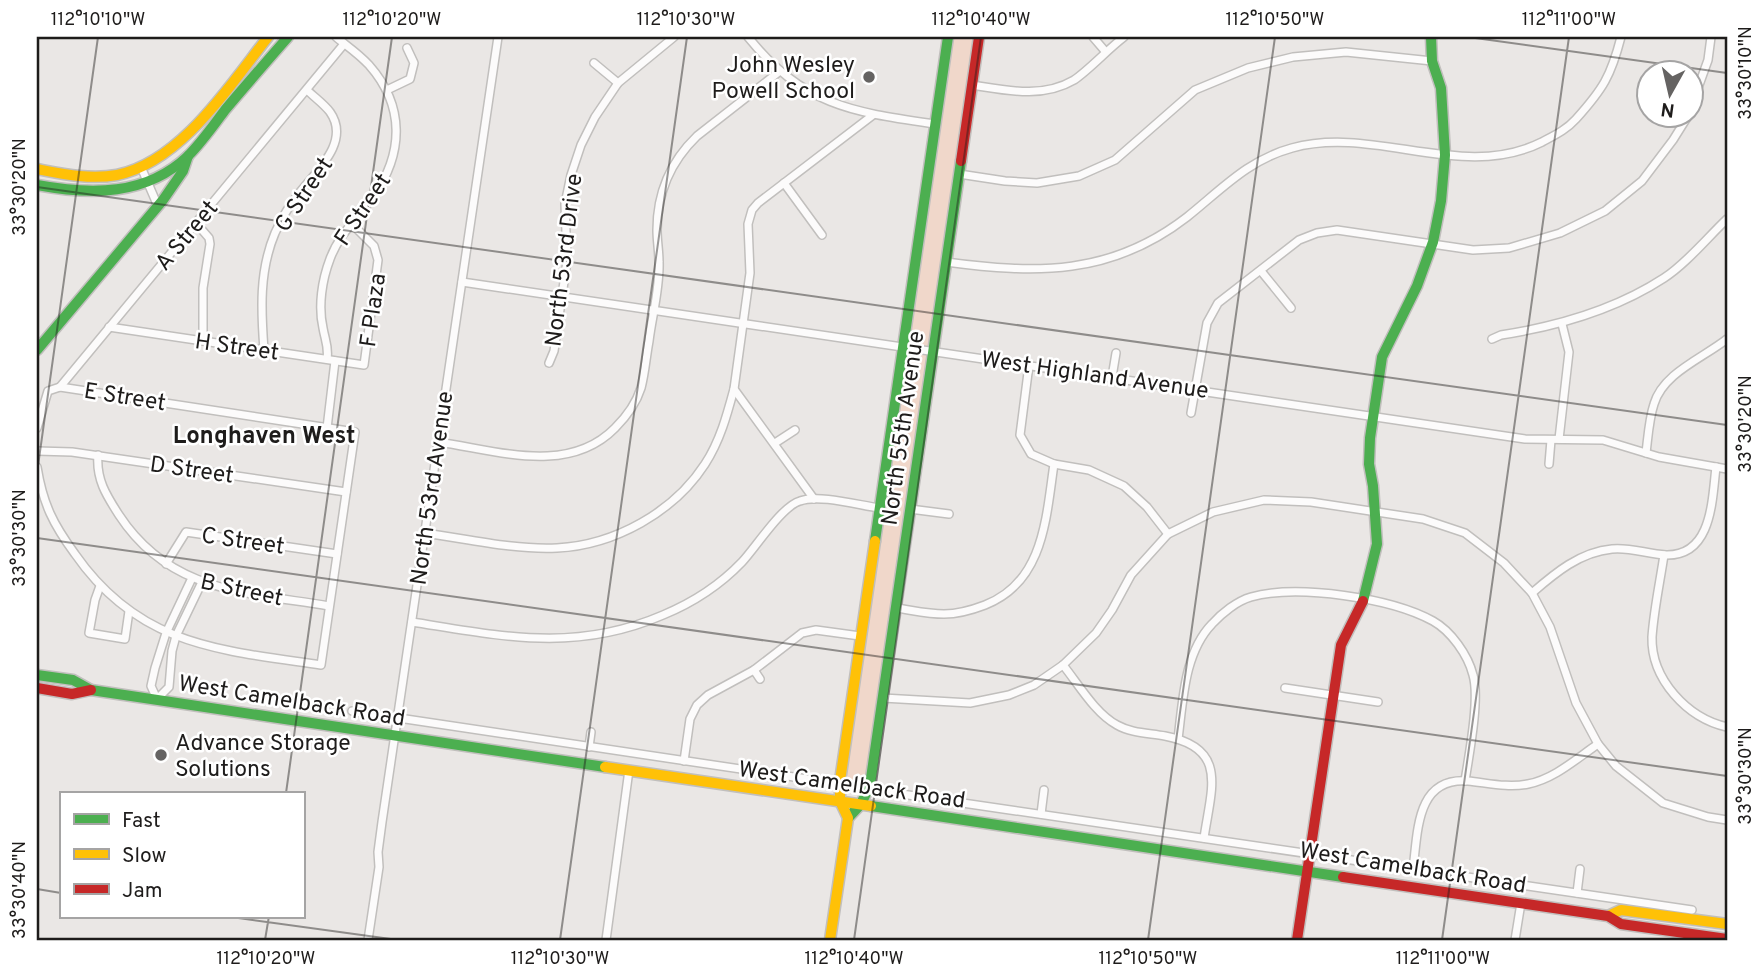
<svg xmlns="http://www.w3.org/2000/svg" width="1764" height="977" font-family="Overpass,sans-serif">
  <rect width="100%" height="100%" fill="#eae7e5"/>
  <polygon fill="#f0d7ca" points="952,37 975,37 867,777 860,791 846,788 845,775"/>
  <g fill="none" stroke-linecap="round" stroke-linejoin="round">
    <defs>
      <g id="street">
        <path d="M748,37C804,106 852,112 935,124"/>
        <polyline points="1093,37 1105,51"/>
        <polyline points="594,63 618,83"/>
        <path d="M972,85C1005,90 1042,99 1074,80C1089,70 1108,49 1124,37"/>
        <polyline points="387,90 410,79 414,63 407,48"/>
        <polyline points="1690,110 1708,60 1711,37"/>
        <polyline points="141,167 157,204"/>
        <polyline points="959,174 1005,181 1037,183 1079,176 1115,160 1195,90 1248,68 1293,57 1346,52 1432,61"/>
        <polyline points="784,183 822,235"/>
        <polyline points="196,223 209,238 210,244 203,288 203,341"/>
        <path d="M946,262C1036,274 1111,276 1187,217C1222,189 1248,160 1292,148C1375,125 1462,182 1542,142C1555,135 1566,130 1576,119C1603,89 1611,76 1621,37"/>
        <polyline points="1261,271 1291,308"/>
        <polyline points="462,282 1525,439 1603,440 1659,457 1727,469"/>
        <polyline points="109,327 364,365 378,260 374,246 351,223"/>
        <path d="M1492,339L1501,335C1559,326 1615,310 1664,278C1686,264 1708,237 1727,219"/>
        <path d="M264,350C261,310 259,271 275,233C281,220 288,207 297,196C313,174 352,143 330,112C324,104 314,97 307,90"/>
        <path d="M327,359C329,347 325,340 323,328C318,306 322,280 330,259C339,234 358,218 373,197C404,153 405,106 369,65C359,54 347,46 336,37"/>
        <polyline points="549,363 554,351 567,261 565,204 571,175 581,145 595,117 618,83 674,37"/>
        <polyline points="1029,365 1020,435 1031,454 1054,464 1089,470 1124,486 1147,507 1168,534"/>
        <polyline points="1112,377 1116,353"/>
        <polyline points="1191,413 1207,323 1218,303 1299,240 1317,233 1337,230 1473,250 1509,248 1560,233 1605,211 1642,181 1673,140 1688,116"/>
        <polyline points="37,428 48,391 60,387 344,44"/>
        <polyline points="327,428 335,361"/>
        <polyline points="1559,439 1569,352 1562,324"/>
        <path d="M438,442C496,450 568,476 615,428C626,417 636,404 641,388C645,373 646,357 649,341C652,316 660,288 659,262C659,251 657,241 657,230C657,192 670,162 697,136L780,71"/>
        <polyline points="775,443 795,430"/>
        <polyline points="37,451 72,452 346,492"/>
        <path d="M1646,453C1648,437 1649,419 1654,404C1663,373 1703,358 1727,339"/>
        <path d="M98,455C96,479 106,495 119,515C170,593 246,592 329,606"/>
        <polyline points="1549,464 1551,440"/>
        <path d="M37,467C43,504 53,524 75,554C139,646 219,650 321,665L355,432L60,387"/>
        <polyline points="814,499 734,389 750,273 748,224 752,210 758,203 873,115"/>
        <polyline points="910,509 949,514"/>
        <path d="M425,533C468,539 514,550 557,548C615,545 674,512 705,464C720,441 727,415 734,389"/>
        <path d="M1664,555C1660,582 1654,609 1652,637C1651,679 1687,718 1727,727"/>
        <polyline points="166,564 186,532 337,554"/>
        <polyline points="192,578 166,633 155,668 151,686 157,699 169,687 172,651 176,636 202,582"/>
        <polyline points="100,586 95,600 89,633 125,639 129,611"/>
        <path d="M1532,593C1555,573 1580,552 1612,549C1630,547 1647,554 1666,555C1712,556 1712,501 1716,467"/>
        <path d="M896,608C911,610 928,614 944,614C958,614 972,610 985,605C1044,582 1046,518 1054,464"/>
        <path d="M412,622C502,636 575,653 663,615C692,603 720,585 742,562C756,547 782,506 800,501C819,494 858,505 879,508"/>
        <path d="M1063,665C1079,685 1095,713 1117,725C1131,733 1149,733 1165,736C1229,748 1211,789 1204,838"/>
        <polyline points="754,670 760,679"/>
        <polyline points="1285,688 1378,702"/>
        <polyline points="883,698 970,703 1009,695 1034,685 1063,665 1096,633 1112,610 1131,575 1168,534 1213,512 1264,500 1311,502 1423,519 1465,533 1504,563 1532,593 1550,627 1576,703 1598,744 1616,766 1663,803 1708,817 1727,820"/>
        <polyline points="352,711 814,780"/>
        <path d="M1178,739C1183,701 1184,653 1212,624C1222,613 1237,601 1251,597C1298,584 1391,598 1433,621C1451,631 1468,655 1473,675C1480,698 1469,755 1465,781"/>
        <polyline points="589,747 591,732"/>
        <polyline points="684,761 690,719 697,705 708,695 754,670 802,633 816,630 860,636"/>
        <polyline points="881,791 1692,910"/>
        <polyline points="1041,814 1044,790"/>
        <path d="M1413,869C1418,831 1416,777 1468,781C1488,783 1508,788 1528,784C1554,779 1576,759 1598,744"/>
        <polyline points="1577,893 1580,869"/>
        <polyline points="368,940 379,867 378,852 382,822 498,37"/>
        <polyline points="606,940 629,770"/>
        <polyline points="1515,940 1521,903"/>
      </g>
      <g id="fast">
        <path d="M37,185C91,195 146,196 188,156C202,142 213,126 225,110C246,85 267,61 288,37"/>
        <polyline points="37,350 163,200 183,171 188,156"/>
        <polyline points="875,541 948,37"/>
        <polyline points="1363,601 1377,544 1373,486 1369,464 1370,438 1382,357 1417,286 1433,242 1441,201 1445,155 1441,88 1432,61 1431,37"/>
        <polyline points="37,675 73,680 91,690 605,767"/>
        <polyline points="871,806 1343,877"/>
        <polyline points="848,818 861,804 870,785 961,161"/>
      </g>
      <g id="slow">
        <path d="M37,169C63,174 90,180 117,175C181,162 230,85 268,37"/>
        <polyline points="605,767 871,806"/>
        <polyline points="1608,916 1621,910 1727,924"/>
        <polyline points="830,940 848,818 840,801 840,781 875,541"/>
      </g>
      <g id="jam">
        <polyline points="961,161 979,37"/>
        <polyline points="37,688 72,694 91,690"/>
        <polyline points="1343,877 1608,916 1621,924 1727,939"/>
        <polyline points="1297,940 1341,645 1363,601"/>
      </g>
    </defs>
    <use href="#street" stroke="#c1bfbd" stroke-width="10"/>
    <use href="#fast" stroke="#c1bfbd" stroke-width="13"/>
    <use href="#slow" stroke="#c1bfbd" stroke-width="13"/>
    <use href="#jam" stroke="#c1bfbd" stroke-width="13"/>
    <use href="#street" stroke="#fcfbfb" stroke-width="7"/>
    <use href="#fast" stroke="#4caf50" stroke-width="10"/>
    <use href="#slow" stroke="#ffc107" stroke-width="10"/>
    <use href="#jam" stroke="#c62828" stroke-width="10"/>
  </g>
  <path fill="none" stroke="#1e1c1b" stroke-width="2" stroke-opacity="0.45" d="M1468,37L1727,73M37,187L1727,425M37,473L98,37M37,538L1727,776M286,793L392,37M37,889L61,893M224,916L398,940M265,940L269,916M560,940L687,37M854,940L981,37M1148,940L1275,37M1442,940L1569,37"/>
  <g fill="#656362" stroke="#fff" stroke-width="2.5">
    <circle cx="869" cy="77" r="7"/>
    <circle cx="161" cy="755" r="7"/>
  </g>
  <g text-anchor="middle" stroke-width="5" stroke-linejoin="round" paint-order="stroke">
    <g font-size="23" fill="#1e1c1b" stroke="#fff" text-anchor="end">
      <text x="855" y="72">John Wesley<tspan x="855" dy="26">Powell School</tspan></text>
      <text x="175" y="750" text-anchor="start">Advance Storage<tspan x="175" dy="26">Solutions</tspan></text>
    </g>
    <g font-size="23" fill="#1e1c1b" stroke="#fff">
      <text transform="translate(303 194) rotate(-56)" y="8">G Street</text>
      <text transform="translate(362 209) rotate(-56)" y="8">F Street</text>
      <text transform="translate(186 235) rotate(-50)" y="8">A Street</text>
      <text transform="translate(563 260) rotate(-83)" y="8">North 53rd Drive</text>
      <text transform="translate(372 310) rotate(-82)" y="8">F Plaza</text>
      <text transform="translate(237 346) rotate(8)" y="8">H Street</text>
      <text transform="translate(1095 374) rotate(8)" y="8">West Highland Avenue</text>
      <text transform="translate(125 396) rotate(9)" y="8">E Street</text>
      <text transform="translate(902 428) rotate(-82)" y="8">North 55th Avenue</text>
      <text transform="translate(192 469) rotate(8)" y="8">D Street</text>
      <text transform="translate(431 488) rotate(-82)" y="8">North 53rd Avenue</text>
      <text transform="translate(243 540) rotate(8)" y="8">C Street</text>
      <text transform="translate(242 589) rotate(12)" y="8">B Street</text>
      <text transform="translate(292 700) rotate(9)" y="8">West Camelback Road</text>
      <text transform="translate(852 784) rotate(8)" y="8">West Camelback Road</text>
      <text transform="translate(1413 867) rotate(9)" y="8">West Camelback Road</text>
    </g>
    <g font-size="24" font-weight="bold" fill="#1e1c1b" stroke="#fff">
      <text x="264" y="443">Longhaven West</text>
    </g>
  </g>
  <rect width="1764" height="977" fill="none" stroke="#ffffff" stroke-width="77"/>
  <rect x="60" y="792" width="245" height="126" fill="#ffffff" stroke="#a5a4a4" stroke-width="2"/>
  <rect x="74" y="814" width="35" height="10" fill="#4caf50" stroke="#a5a4a4" stroke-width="2"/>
  <text x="122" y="827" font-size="21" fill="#1e1c1b">Fast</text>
  <rect x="74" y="849" width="35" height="10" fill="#ffc107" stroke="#a5a4a4" stroke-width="2"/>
  <text x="122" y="862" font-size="21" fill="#1e1c1b">Slow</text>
  <rect x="74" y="884" width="35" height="10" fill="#c62828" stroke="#a5a4a4" stroke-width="2"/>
  <text x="122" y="897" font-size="21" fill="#1e1c1b">Jam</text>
  <g transform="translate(1670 94) rotate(188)"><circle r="33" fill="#ffffff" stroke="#a5a4a4" stroke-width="2"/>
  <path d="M0-5L12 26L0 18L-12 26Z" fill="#656362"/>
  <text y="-10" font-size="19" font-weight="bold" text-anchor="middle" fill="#1e1c1b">N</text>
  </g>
  <rect x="38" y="38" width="1688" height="901" fill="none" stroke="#1e1c1b" stroke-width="2.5"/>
  <g font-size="18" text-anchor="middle" fill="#1e1c1b">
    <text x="98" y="25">112°10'10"W</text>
    <text x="392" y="25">112°10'20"W</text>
    <text x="686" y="25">112°10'30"W</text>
    <text x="981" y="25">112°10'40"W</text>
    <text x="1275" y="25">112°10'50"W</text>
    <text x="1569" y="25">112°11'00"W</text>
    <text transform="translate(1745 73) rotate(-90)" y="6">33°30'10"N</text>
    <text transform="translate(19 187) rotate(-90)" y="6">33°30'20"N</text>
    <text transform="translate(1745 424) rotate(-90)" y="6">33°30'20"N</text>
    <text transform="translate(19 538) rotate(-90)" y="6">33°30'30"N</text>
    <text transform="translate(1745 776) rotate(-90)" y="6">33°30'30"N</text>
    <text transform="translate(19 890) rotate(-90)" y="6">33°30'40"N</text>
    <text x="266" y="964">112°10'20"W</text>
    <text x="560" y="964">112°10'30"W</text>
    <text x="854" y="964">112°10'40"W</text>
    <text x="1148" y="964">112°10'50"W</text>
    <text x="1443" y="964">112°11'00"W</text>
  </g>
</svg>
